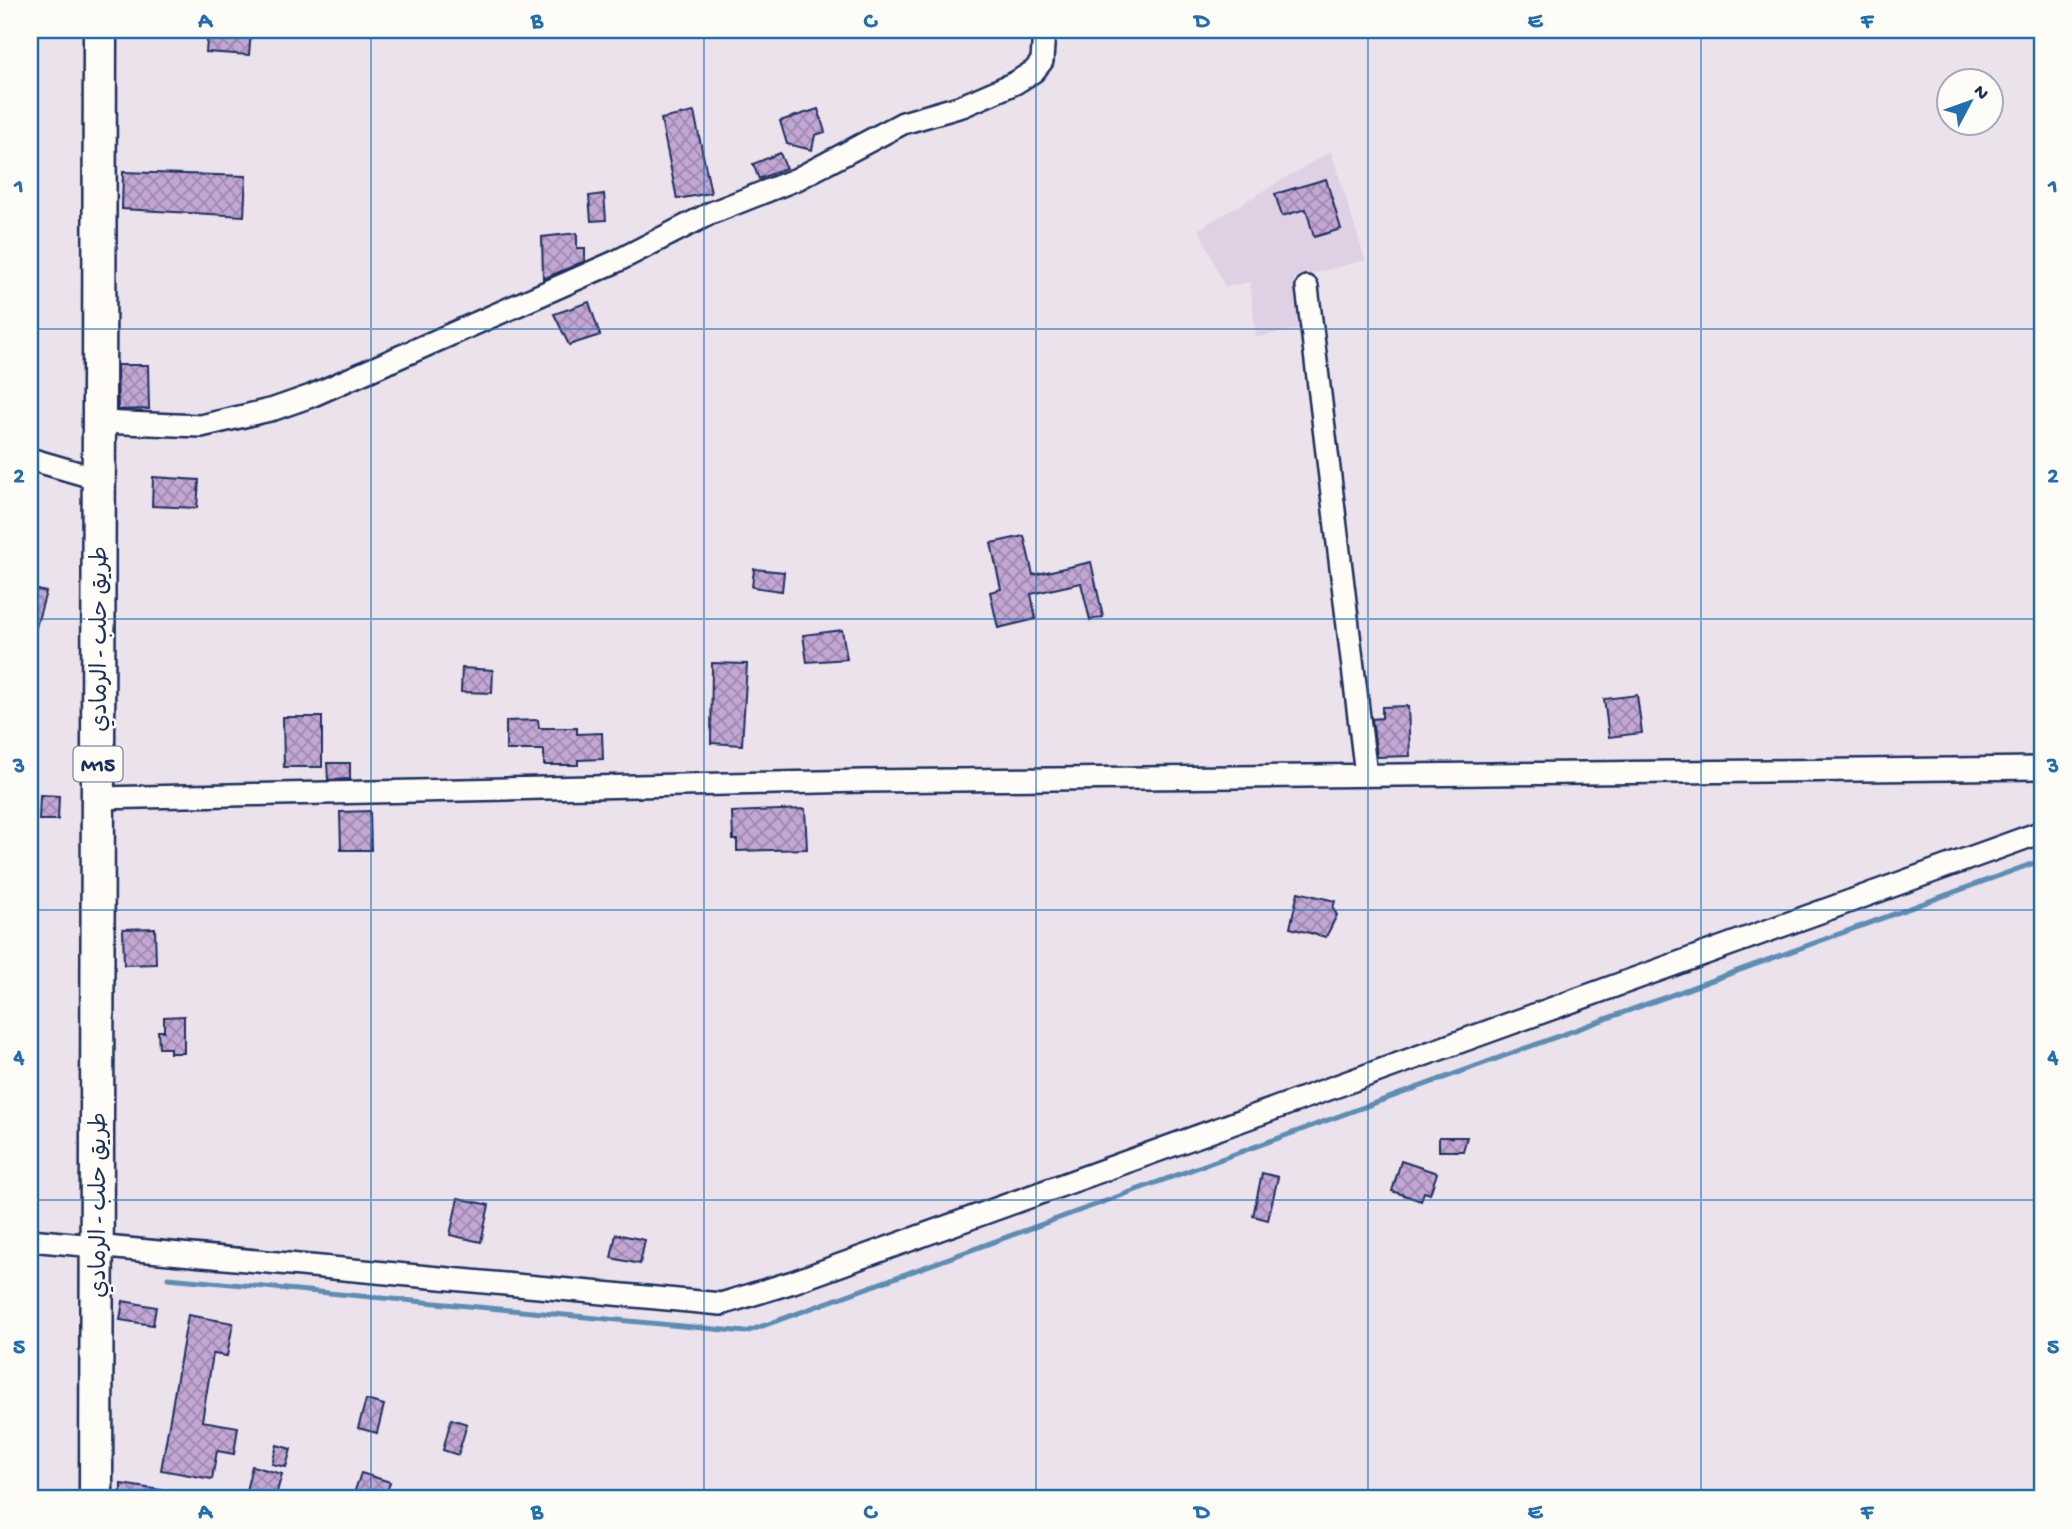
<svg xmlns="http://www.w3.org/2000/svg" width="2072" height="1529" font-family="'Gochi Hand','Playpen Sans Arabic',sans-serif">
  <defs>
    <pattern id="building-cross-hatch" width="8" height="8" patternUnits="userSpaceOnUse" patternTransform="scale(1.75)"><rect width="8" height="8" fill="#c2a6d3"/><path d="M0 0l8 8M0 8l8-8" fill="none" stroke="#9d88ae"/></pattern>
  </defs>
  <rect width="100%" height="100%" fill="#ebe2ec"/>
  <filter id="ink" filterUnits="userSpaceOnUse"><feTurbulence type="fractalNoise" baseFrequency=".0143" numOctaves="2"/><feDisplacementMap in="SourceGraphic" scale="14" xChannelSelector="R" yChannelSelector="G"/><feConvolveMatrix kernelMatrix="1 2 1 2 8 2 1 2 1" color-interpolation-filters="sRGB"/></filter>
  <g filter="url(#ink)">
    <polygon fill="#dfd0e4" points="1331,151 1365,260 1294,278 1302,329 1256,337 1250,282 1225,287 1199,229"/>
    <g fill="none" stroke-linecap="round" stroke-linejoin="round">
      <polyline stroke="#5d8db3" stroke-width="5" points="168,1278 746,1332 2042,860"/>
    </g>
    <g fill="url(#building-cross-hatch)" stroke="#1b2f5e" stroke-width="2">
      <polygon points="208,30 251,30 249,55 206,52"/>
      <polygon points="818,109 825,132 815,135 812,150 787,144 780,121"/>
      <polygon points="694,112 711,193 677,199 661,119"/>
      <polygon points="780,153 786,168 759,179 753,164"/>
      <polygon points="123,172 246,176 244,216 122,209"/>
      <polygon points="1326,179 1341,229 1314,237 1306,209 1282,216 1275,194"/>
      <polygon points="604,194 606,220 591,221 589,196"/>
      <polygon points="577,233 577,248 585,248 585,261 543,279 542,237"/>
      <polygon points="589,302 600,335 569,345 554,314"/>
      <polygon points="117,365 148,365 149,409 118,410"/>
      <polygon points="153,477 199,480 197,508 152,506"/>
      <polygon points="1024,536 1033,575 1091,562 1103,617 1090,620 1081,583 1031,594 1036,619 998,628 990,592 1001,589 991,543"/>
      <polygon points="754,569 784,572 782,591 752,587"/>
      <polygon points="30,588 46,592 34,634 30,633"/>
      <polygon points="842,630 847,659 807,662 803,635"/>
      <polygon points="712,663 747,664 742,745 711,743"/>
      <polygon points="462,668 493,670 492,693 461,692"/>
      <polygon points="1637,695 1642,733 1609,737 1604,699"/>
      <polygon points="1408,706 1410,756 1377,757 1372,719 1382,718 1382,707"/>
      <polygon points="283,717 322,717 322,767 284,767"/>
      <polygon points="538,720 539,728 577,728 577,734 602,733 603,759 578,760 578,765 544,765 544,750 506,750 506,721"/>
      <polygon points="327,763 350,763 350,779 328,780"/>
      <polygon points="40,795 59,796 58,820 39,820"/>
      <polygon points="805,809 807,849 737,851 737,840 733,840 732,812"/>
      <polygon points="370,811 371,850 341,850 340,812"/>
      <polygon points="1298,892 1335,901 1333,908 1337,915 1326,937 1290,928"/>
      <polygon points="155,928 156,964 124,965 123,929"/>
      <polygon points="184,1016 184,1053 170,1053 170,1048 159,1048 158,1031 164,1031 164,1017"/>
      <polygon points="1439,1137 1467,1137 1463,1151 1439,1151"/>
      <polygon points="1401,1161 1437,1173 1430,1194 1424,1192 1421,1201 1392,1191"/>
      <polygon points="1262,1173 1278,1177 1268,1220 1253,1216"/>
      <polygon points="458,1198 489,1205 481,1242 450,1235"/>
      <polygon points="616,1234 645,1240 640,1264 611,1258"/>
      <polygon points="123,1301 156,1307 153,1325 120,1320"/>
      <polygon points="188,1315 233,1323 227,1356 213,1354 202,1421 238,1427 234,1454 217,1451 212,1479 161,1470"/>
      <polygon points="366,1400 384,1405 377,1433 358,1428"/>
      <polygon points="451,1419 467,1424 458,1455 443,1450"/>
      <polygon points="277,1445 291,1449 286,1467 272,1464"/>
      <polygon points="252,1466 282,1474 275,1499 244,1499"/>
      <polygon points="361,1473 390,1482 385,1499 352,1499"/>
      <polygon points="121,1484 168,1491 167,1499 121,1499"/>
    </g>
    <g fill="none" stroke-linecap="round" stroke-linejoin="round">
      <defs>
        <g id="minor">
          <polyline points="1307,287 1366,775"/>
          <polyline points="99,422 201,426 274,409 311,396 615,262 711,213 797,179 903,123 962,106 1015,83 1034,71 1042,61 1044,30"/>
          <polyline points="30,459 99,479"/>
          <polyline points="98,798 863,781 2042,768"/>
          <polyline points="30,1240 721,1304 793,1282 2042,832"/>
        </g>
        <polyline id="highway" points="96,1499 100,30"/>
      </defs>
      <use href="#minor" stroke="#1b2f5e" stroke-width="26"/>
      <use href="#highway" stroke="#1b2f5e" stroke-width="37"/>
      <use href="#minor" stroke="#fdfcf7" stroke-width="21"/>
      <use href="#highway" stroke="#fdfcf7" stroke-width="32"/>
    </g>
  </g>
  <path fill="none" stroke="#1f6fb2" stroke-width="2" stroke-opacity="0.55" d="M371,30V1499M704,30V1499M1036,30V1499M1368,30V1499M1701,30V1499M30,329H2042M30,619H2042M30,910H2042M30,1200H2042"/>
  <g text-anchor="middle" stroke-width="5" stroke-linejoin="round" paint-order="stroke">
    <rect fill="#fdfcf7" stroke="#5f6c8c" stroke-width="2" x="73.5" y="746.5" width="49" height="35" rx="5"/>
    <g font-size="21" font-weight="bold" fill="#1b2f5e">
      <text x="98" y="771">M15</text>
    </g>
    <g font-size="23" fill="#1b2f5e" stroke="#fdfcf7">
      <text transform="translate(98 639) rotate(-90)" y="8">طريق حلب - الرمادي</text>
      <text transform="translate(97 1205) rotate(-90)" y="8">طريق حلب - الرمادي</text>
    </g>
  </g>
  <rect width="2072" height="1529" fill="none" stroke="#fdfcf7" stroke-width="77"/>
  <g transform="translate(1970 102) rotate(49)"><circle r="33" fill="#fdfcf7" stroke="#a3aaba" stroke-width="2"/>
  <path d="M0-5L12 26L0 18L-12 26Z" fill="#1f6fb2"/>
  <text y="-10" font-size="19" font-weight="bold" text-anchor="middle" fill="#1b2f5e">N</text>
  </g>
  <rect x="38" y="38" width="1996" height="1452" fill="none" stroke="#1f6fb2" stroke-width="2.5"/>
  <g font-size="23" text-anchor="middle" font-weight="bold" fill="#1f6fb2">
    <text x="205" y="27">A</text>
    <text x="537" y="27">B</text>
    <text x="870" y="27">C</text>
    <text x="1202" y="27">D</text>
    <text x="1535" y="27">E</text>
    <text x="1867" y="27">F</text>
    <text x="19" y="192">1</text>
    <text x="2053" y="192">1</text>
    <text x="19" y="482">2</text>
    <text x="2053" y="482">2</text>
    <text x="19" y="772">3</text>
    <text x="2053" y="772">3</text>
    <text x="19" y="1063">4</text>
    <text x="2053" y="1063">4</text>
    <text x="19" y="1353">5</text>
    <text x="2053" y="1353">5</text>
    <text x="205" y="1518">A</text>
    <text x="537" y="1518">B</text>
    <text x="870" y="1518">C</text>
    <text x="1202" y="1518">D</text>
    <text x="1535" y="1518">E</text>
    <text x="1867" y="1518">F</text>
  </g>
</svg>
